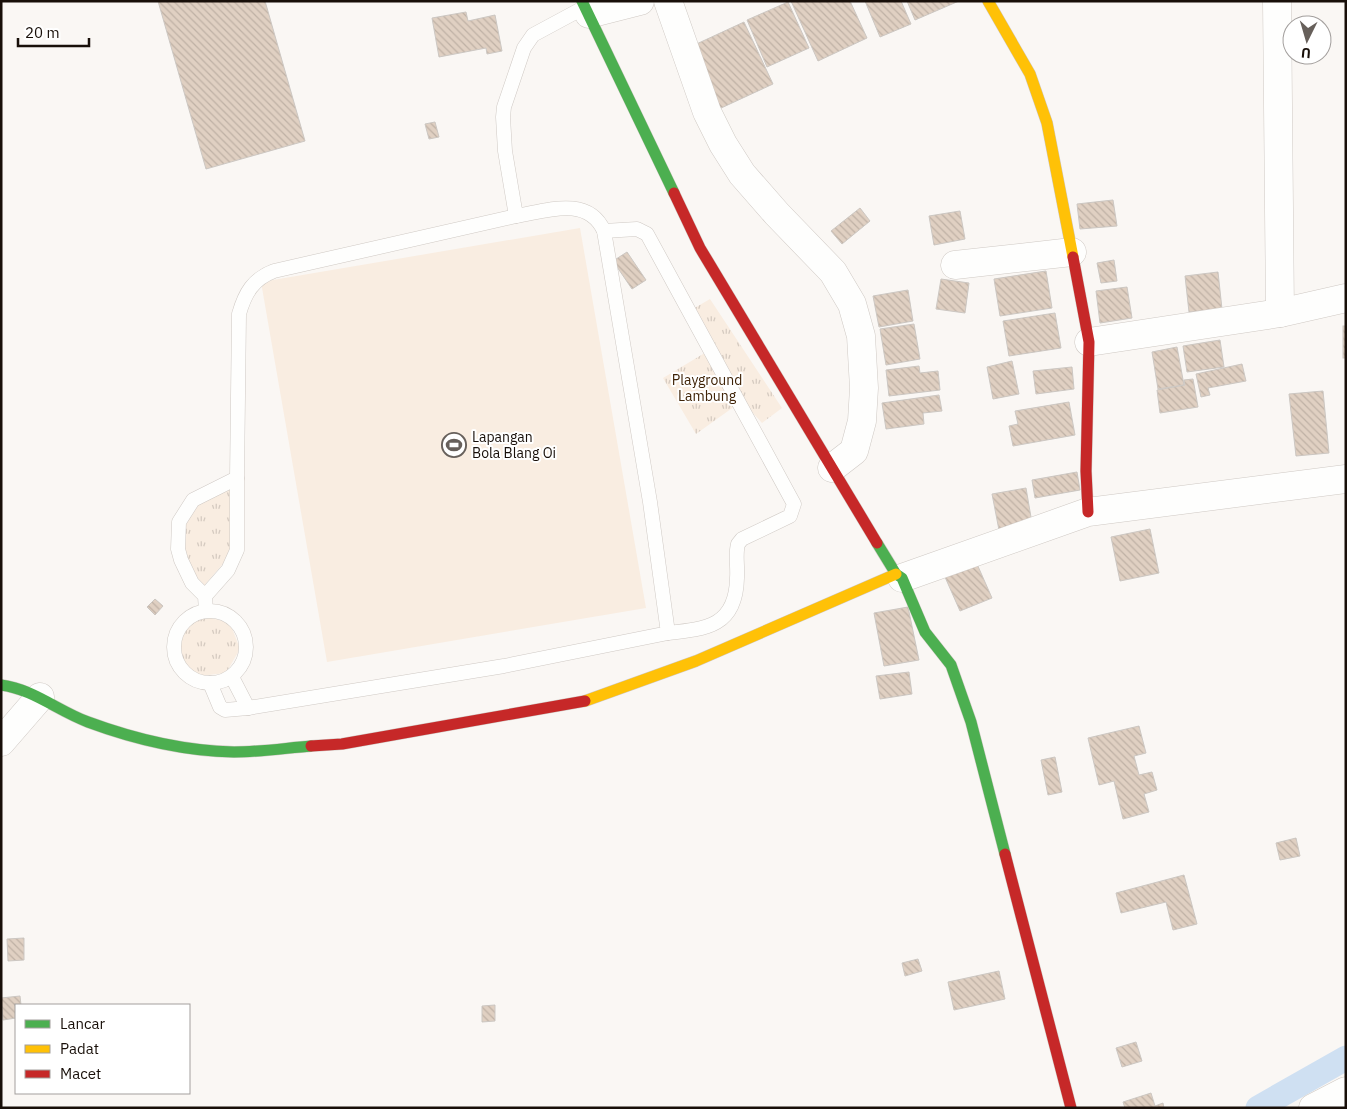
<svg xmlns="http://www.w3.org/2000/svg" width="1347" height="1109" font-family="'IBM Plex Sans',sans-serif">
  <defs>
    <pattern id="park-tufts" width="24" height="20" patternUnits="userSpaceOnUse" patternTransform="scale(1.25)"><rect width="24" height="20" fill="#f9ede1"/><path d="M3 7l-1-3M5 7V3M7 7l1-3M15 17l-1-3M17 17v-4M19 17l1-3" fill="none" stroke="#d5cac0"/></pattern>
    <pattern id="building-back-hatch" width="6" height="6" patternUnits="userSpaceOnUse" patternTransform="scale(1.25)"><rect width="6" height="6" fill="#e0d0c2"/><path d="M-1 5l2 2M0 0l6 6M5-1l2 2" fill="none" stroke="#bfb1a5"/></pattern>
  </defs>
  <rect width="100%" height="100%" fill="#faf7f4"/>
  <polygon fill="#f9ede1" points="580,228 646,608 327,662 261,282"/>
  <g fill="url(#park-tufts)">
    <polygon points="710,299 782,408 762,423 742,401 696,434 663,378 708,351 686,313"/>
    <polygon points="233,480 234,551 202,588 183,560 181,523 195,499"/>
    <polygon points="204,616 230,623 240,649 226,673 199,676 179,658 181,631"/>
  </g>
  <g fill="none" stroke-linecap="round" stroke-linejoin="round">
    <polyline stroke="#cfe0f2" stroke-width="25" points="1258,1108 1346,1058"/>
  </g>
  <g fill="url(#building-back-hatch)" stroke="#ccc7c2">
    <polygon points="158,1 265,1 305,141 206,169"/>
    <polygon points="791,1 850,1 867,38 818,61"/>
    <polygon points="865,1 901,1 911,24 880,37"/>
    <polygon points="907,1 959,1 915,20"/>
    <polygon points="788,2 809,48 767,67 747,20"/>
    <polygon points="466,12 468,21 495,15 502,51 487,54 486,48 439,57 432,18"/>
    <polygon points="744,22 773,84 719,109 690,47"/>
    <polygon points="435,122 439,137 429,139 425,124"/>
    <polygon points="1113,200 1117,226 1080,229 1077,204"/>
    <polygon points="860,208 870,221 842,244 831,231"/>
    <polygon points="960,211 965,239 934,245 929,216"/>
    <polygon points="627,252 646,280 632,289 613,261"/>
    <polygon points="1114,260 1117,281 1101,283 1097,263"/>
    <polygon points="1046,271 1052,308 1000,316 994,279"/>
    <polygon points="1218,272 1222,309 1189,312 1185,276"/>
    <polygon points="941,279 969,283 965,313 936,309"/>
    <polygon points="1127,287 1132,318 1100,323 1096,291"/>
    <polygon points="908,290 913,321 879,327 873,296"/>
    <polygon points="1055,313 1061,348 1009,356 1003,321"/>
    <polygon points="914,324 920,359 886,365 880,329"/>
    <rect x="1343" y="326" width="3" height="32"/>
    <polygon points="1220,340 1224,367 1187,372 1183,346"/>
    <polygon points="1177,347 1184,385 1158,389 1152,352"/>
    <polygon points="1012,361 1019,394 993,399 987,367"/>
    <polygon points="1242,364 1246,381 1208,388 1210,395 1201,397 1196,374"/>
    <polygon points="919,366 920,373 938,371 940,390 889,396 886,370"/>
    <polygon points="1072,367 1074,389 1036,394 1033,371"/>
    <polygon points="1193,379 1198,407 1160,413 1157,390 1185,385 1184,380"/>
    <polygon points="1323,391 1329,453 1296,456 1289,394"/>
    <polygon points="939,395 942,411 923,413 924,424 886,429 882,403"/>
    <polygon points="1069,402 1075,435 1013,446 1009,426 1018,424 1015,411"/>
    <polygon points="1077,472 1080,490 1035,498 1032,480"/>
    <polygon points="1026,488 1032,523 999,530 992,494"/>
    <polygon points="1150,529 1159,573 1120,581 1111,537"/>
    <polygon points="977,564 992,598 960,611 945,577"/>
    <polygon points="155,599 163,606 155,615 147,607"/>
    <polygon points="908,607 919,660 884,666 874,613"/>
    <polygon points="909,672 912,694 880,699 876,676"/>
    <polygon points="1139,726 1146,753 1134,756 1139,775 1152,772 1157,790 1144,794 1149,812 1123,819 1114,781 1099,785 1088,738"/>
    <polygon points="1055,757 1062,792 1048,795 1041,760"/>
    <polygon points="1296,838 1300,856 1280,860 1276,843"/>
    <polygon points="1184,875 1197,924 1173,930 1166,902 1121,913 1116,893"/>
    <polygon points="24,938 24,960 8,961 7,939"/>
    <polygon points="918,959 922,971 905,976 902,963"/>
    <polygon points="999,971 1005,999 954,1010 948,982"/>
    <polygon points="20,996 21,1005 16,1005 16,1018 3,1020 1,998"/>
    <polygon points="495,1005 495,1021 482,1022 482,1006"/>
    <polygon points="1136,1042 1142,1061 1122,1067 1116,1048"/>
    <polygon points="1151,1093 1155,1106 1163,1103 1164,1108 1125,1108 1123,1102"/>
  </g>
  <g fill="none" stroke-linecap="round" stroke-linejoin="round">
    <defs>
      <g id="lane">
        <path d="M604,231L637,229L647,234L794,504L790,516L742,539L738,544C735,555 738,567 737,578C736,626 707,629 668,633"/>
        <polyline points="205,596 228,570 237,550 237,478"/>
        <circle cx="210" cy="647" r="36"/>
        <path d="M206,611L205,596L192,583L181,560L178,549L179,522L193,500L237,478L239,314C245,293 253,279 274,271L516,216"/>
        <polyline points="232,677 248,708"/>
        <path d="M210,683L220,707L225,710L248,708L504,666L668,633L650,502L604,231C588,195 546,211 516,216L505,151L503,117L504,107L524,48L533,35L585,7"/>
      </g>
      <g id="street">
        <polyline points="668,1 707,112 723,144 742,174 777,214 833,272 852,304 861,336 864,388 862,421 854,451 832,468"/>
        <polyline points="1277,1 1280,313"/>
        <polyline points="589,14 640,1"/>
        <polyline points="955,265 1072,252"/>
        <polyline points="1089,342 1280,313 1346,298"/>
        <polyline points="902,578 1088,512 1346,479"/>
        <polyline points="1,742 40,697"/>
        <polyline points="1313,1108 1346,1091"/>
      </g>
      <g id="fast">
        <polyline points="582,1 674,193"/>
        <polyline points="877,543 896,574 902,578 925,632 951,665 971,722 1005,854"/>
        <path d="M1,685C33,689 58,711 88,722C134,739 185,751 234,752C260,752 286,748 311,746"/>
      </g>
      <g id="slow">
        <polyline points="988,1 1030,74 1047,123 1073,257"/>
        <polyline points="585,701 696,661 896,574"/>
      </g>
      <g id="jam">
        <polyline points="674,193 700,248 877,543"/>
        <polyline points="1073,257 1089,342 1086,471 1088,512"/>
        <polyline points="311,746 342,744 585,701"/>
        <polyline points="1005,854 1071,1108"/>
      </g>
    </defs>
    <use href="#lane" stroke="#cfc9c4" stroke-width="15"/>
    <use href="#street" stroke="#cfc9c4" stroke-width="29"/>
    <use href="#fast" stroke="#cfc9c4" stroke-width="12"/>
    <use href="#slow" stroke="#cfc9c4" stroke-width="12"/>
    <use href="#jam" stroke="#cfc9c4" stroke-width="12"/>
    <use href="#lane" stroke="#fefefd" stroke-width="14"/>
    <use href="#street" stroke="#fefefd" stroke-width="28"/>
    <use href="#fast" stroke="#4caf50" stroke-width="11"/>
    <use href="#slow" stroke="#ffc107" stroke-width="11"/>
    <use href="#jam" stroke="#c62828" stroke-width="11"/>
  </g>
  <defs>
    <symbol id="stadium-ring" viewBox="-11 -11 22 22"><circle r="9.5" fill="#fff" stroke="#67605b" stroke-width="1.5"/><path d="M0-5a6.5 5 0 1 0 0 10a6.5 5 0 1 0 0-10ZM-3.5-1.8h7v3.6h-7Z" fill="#67605b"/></symbol>
  </defs>
  <g fill-rule="evenodd">
    <use href="#stadium-ring" x="440" y="431" width="28" height="28"/>
  </g>
  <g text-anchor="middle" stroke-width="4" stroke-linejoin="round" paint-order="stroke">
    <g font-size="14" fill="#3f2307" stroke="#fff">
      <text x="707" y="385">Playground<tspan x="707" dy="16">Lambung</tspan></text>
    </g>
    <g font-size="14" fill="#180f09" stroke="#fff" text-anchor="start">
      <text x="472" y="442">Lapangan<tspan x="472" dy="16">Bola Blang Oi</tspan></text>
    </g>
  </g>
  <rect width="1347" height="1109" fill="none" stroke="#180f09" stroke-width="5"/>
  <rect x="15" y="1004" width="175" height="90" fill="#ffffff" stroke="#a39f9d"/>
  <rect x="25" y="1020" width="25" height="8" fill="#4caf50" stroke="#a39f9d"/>
  <text x="60" y="1029" font-size="15" fill="#180f09">Lancar</text>
  <rect x="25" y="1045" width="25" height="8" fill="#ffc107" stroke="#a39f9d"/>
  <text x="60" y="1054" font-size="15" fill="#180f09">Padat</text>
  <rect x="25" y="1070" width="25" height="8" fill="#c62828" stroke="#a39f9d"/>
  <text x="60" y="1079" font-size="15" fill="#180f09">Macet</text>
  <g transform="translate(1307 40) rotate(185)"><circle r="24" fill="#ffffff" stroke="#a39f9d"/>
  <path d="M0-4L9 19L0 12L-9 19Z" fill="#67605b"/>
  <text y="-8" font-size="14" font-weight="bold" text-anchor="middle" fill="#180f09">U</text>
  </g>
  <path d="M18 38v8h71v-8" fill="none" stroke="#180f09" stroke-width="2.5"/>
  <text x="25" y="38" font-size="15" fill="#180f09" stroke="#ffffff" stroke-width="4" paint-order="stroke">20 m</text>
</svg>
